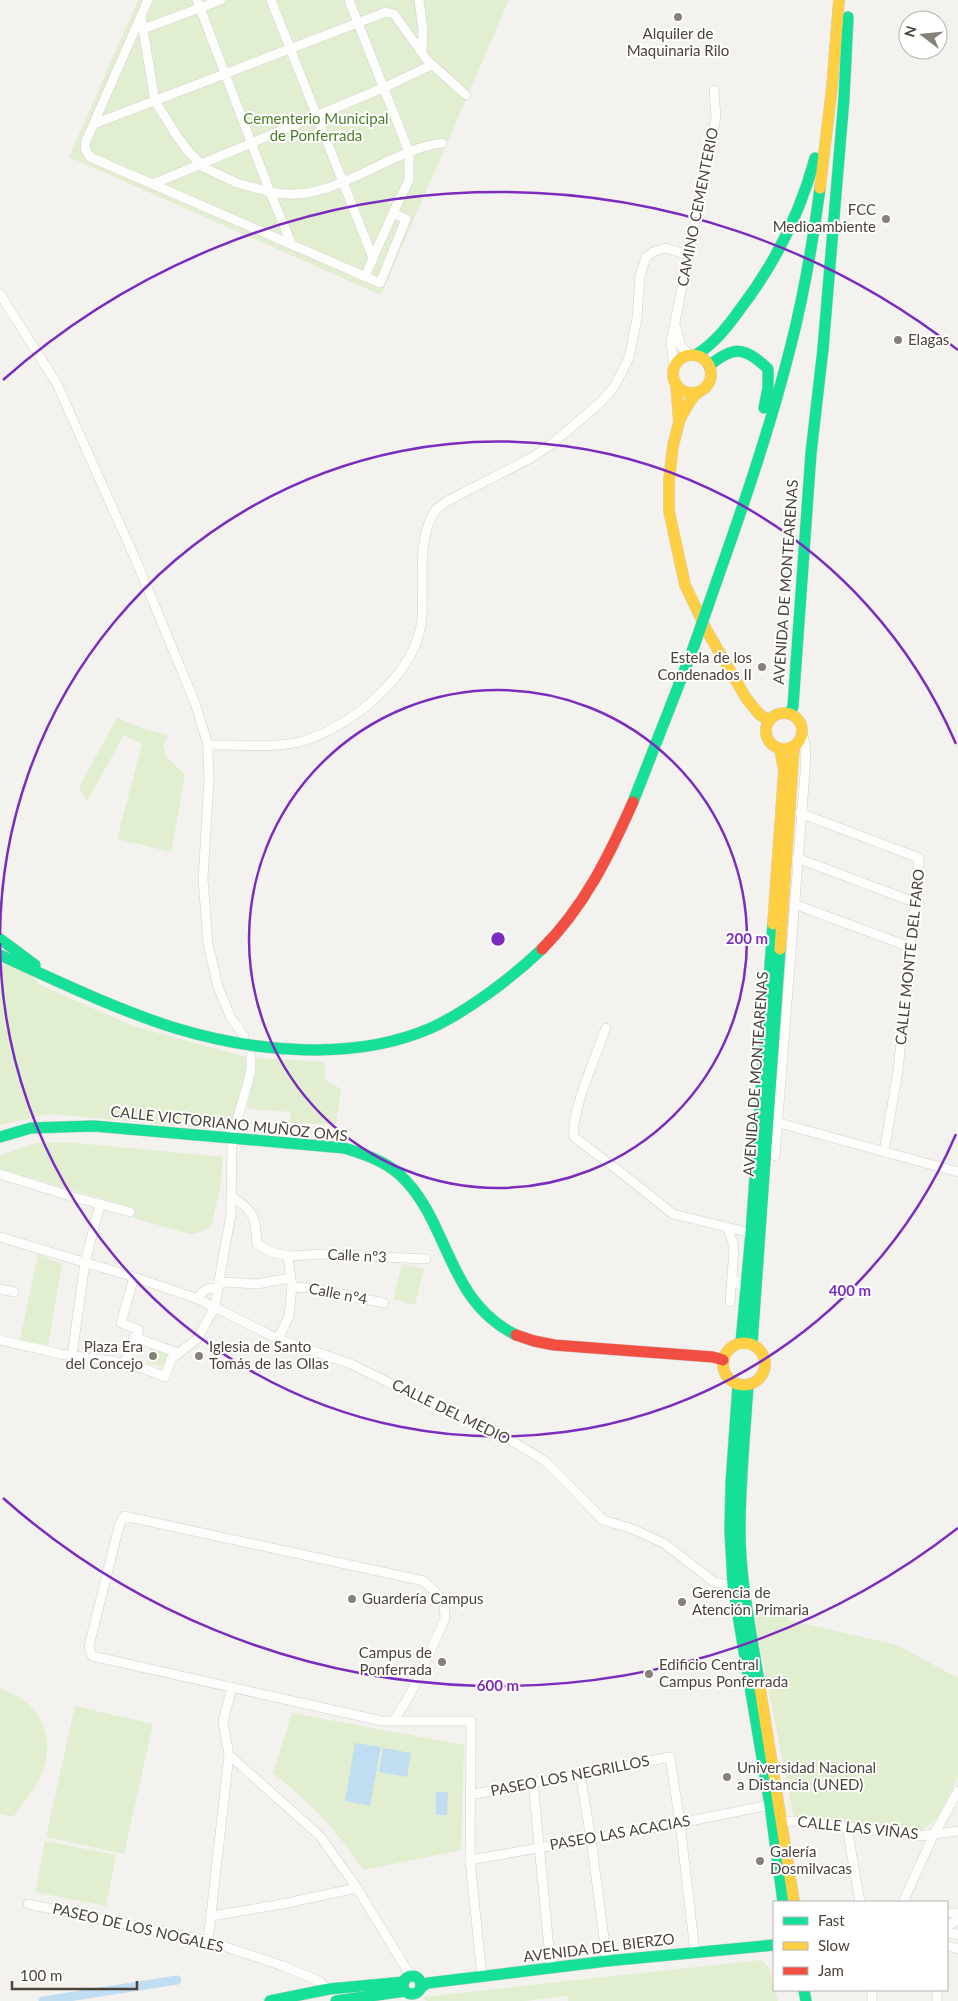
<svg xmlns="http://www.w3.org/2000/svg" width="958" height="2001" font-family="Lato,sans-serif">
  <rect width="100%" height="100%" fill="#f4f2ee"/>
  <g fill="#e1eecf">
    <polygon points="138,0 509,0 381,295 69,157"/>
    <polygon points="117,718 146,730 168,735 163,745 166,756 185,775 171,852 117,839 142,744 124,735 87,801 79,787"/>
    <polygon points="0,963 28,972 40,985 133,1026 246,1057 245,1090 233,1131 50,1114 0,1125"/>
    <polygon points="255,1058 325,1062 325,1080 341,1089 336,1124 289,1123 291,1112 247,1109"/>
    <polygon points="66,1142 223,1157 220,1188 211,1227 195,1234 190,1234 133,1218 134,1208 0,1169 0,1155 37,1143"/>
    <polygon points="38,1254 62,1264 48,1345 20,1340"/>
    <polygon points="402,1264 424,1269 415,1305 393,1299"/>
    <polygon points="151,1348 168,1353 164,1367 147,1363"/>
    <polygon points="753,1610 787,1617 788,1620 897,1645 958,1678 958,1777 938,1817 919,1833 794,1819"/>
    <path d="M0,1689C35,1699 56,1732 44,1767C39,1785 24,1802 13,1817L0,1814Z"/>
    <polygon points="75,1706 153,1724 124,1854 46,1837"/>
    <path d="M292,1713L464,1745L461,1850L363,1870C340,1833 308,1800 273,1773Z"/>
    <polygon points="45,1841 116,1855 106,1906 35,1892"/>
    <polygon points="761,1960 769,1967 778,2001 568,2001 567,1996 525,2001 427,2001 422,1997"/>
  </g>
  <g fill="#c0ddf1">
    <polygon points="355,1743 381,1747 370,1806 345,1801"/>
    <polygon points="383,1748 411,1753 407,1777 379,1772"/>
    <polygon points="436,1792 448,1792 447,1815 436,1815"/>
  </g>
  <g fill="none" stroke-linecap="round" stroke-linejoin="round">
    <polyline stroke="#c0ddf1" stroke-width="9" points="43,2001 177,1980"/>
    <defs>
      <g id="street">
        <polyline points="148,0 86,141 85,148 90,157 380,283 406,219 393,213 409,180 409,152 349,0"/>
        <path d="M197,0L270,192C332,206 384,151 442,143"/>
        <polyline points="271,0 373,258 365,277"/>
        <polyline points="419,0 423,30 422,51"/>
        <polyline points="141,17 155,101 177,136 189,152 205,168 237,183 270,192 292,245"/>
        <polyline points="143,29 221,0"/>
        <polyline points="94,124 386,12 394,14 427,60 466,95"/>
        <polyline points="153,184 383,88 432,65"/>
        <polyline points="373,258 393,213"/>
        <polyline points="0,294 57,384 138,565 195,703 208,745 208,754 209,779 203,879 208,944 218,987 231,1018 244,1036"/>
        <polyline points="676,327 681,347 691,355"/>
        <polyline points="674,367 671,342 716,117 714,90"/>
        <path d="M208,745C239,744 273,749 303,741C353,726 417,673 422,618C424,587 416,536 436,510C439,506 445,503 449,500L531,458L553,443L601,402L614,387L629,358L637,318L640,276L646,257L655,251L666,248L688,255"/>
        <polyline points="800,813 919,858 898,1071 884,1152"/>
        <polyline points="797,858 914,902"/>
        <polyline points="794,904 910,947"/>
        <path d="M606,1028C597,1053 570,1114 574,1137L623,1174L673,1214L751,1233"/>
        <polyline points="779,1123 958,1172"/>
        <polyline points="775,1156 805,772 806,748 802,733"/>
        <polyline points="0,1174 70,1196 130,1212"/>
        <path d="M232,1197C256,1212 255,1218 257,1244L271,1252L288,1256L323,1254L426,1259"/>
        <polyline points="727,1227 734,1246 732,1278 746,1290"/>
        <polyline points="0,1237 134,1277 198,1299 278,1339 351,1364 410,1393 487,1426 545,1461 603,1520 633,1529 665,1544 714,1582 733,1586"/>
        <polyline points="134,1277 121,1323 139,1330 136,1338"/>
        <polyline points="219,1284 226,1282 257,1284 290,1278"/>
        <polyline points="292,1287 311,1288 384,1303"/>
        <polyline points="0,1289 14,1292"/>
        <path d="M198,1299C203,1289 208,1288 218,1288"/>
        <polyline points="730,1302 732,1278"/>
        <polyline points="278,1339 289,1316 292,1287 288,1256"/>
        <polyline points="0,1340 60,1354 125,1363"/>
        <polyline points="178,1353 134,1337 125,1363 145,1369 165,1377 171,1359 197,1339 215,1307 222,1263 231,1215 232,1138 248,1082 251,1069 251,1056"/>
        <polyline points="72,1356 85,1262 100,1204"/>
        <polyline points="232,1687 223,1722 229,1755 320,1836 357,1888 407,1970 414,1976"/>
        <polyline points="394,1720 410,1695 445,1619 444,1601 424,1581 124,1516 119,1526 89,1646 92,1656 382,1721 471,1721 470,1860 482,1977"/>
        <polyline points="580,1773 591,1839 607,1961"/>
        <polyline points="533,1782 551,1969"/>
        <polyline points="470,1795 670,1757 680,1823 695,1952"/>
        <polyline points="782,1824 789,1821 800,1821 919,1836 958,1831"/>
        <polyline points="847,1828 860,1902"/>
        <polyline points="470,1860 680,1823 770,1805"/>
        <polyline points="903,1902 934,1834 958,1791"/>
        <polyline points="28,1904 208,1941 283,1966 319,1981 329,1989"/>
        <polyline points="947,1913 958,1913"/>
        <polyline points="212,1916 282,1904 357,1888"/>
        <polyline points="947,1926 958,1920"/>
        <polyline points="947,1932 958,1935"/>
        <polyline points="208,1941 229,1755"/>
        <polyline points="947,1946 958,1949"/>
        <polyline points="872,1990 872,2001"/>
        <polyline points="937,1990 937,2001"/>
      </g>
      <g id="fast">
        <polyline points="823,349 844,98 848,17"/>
        <path d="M696,355C715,343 728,326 741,308C776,262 800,214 815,158"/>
        <path d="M709,366C734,345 745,347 768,369V388L764,408"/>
        <path d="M709,603C739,518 769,433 791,345C804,294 813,241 820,188"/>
        <polyline points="790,714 793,706 811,453 823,349"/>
        <polyline points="633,802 694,646"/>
        <polyline points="0,939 35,965"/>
        <path d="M0,955C57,981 115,1009 175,1028C254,1052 353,1062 431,1028C468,1011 513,977 542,949"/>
        <path d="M0,1137L31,1128L94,1126L344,1148C363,1154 383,1160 399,1174C450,1220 445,1300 516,1335"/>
        <polyline points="741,1342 751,1233 773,924"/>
        <polyline points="752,1344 780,949"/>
        <polyline points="738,1385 731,1483 730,1530 733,1586 770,1805 783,1902"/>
        <path d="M748,1385C745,1433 740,1481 740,1530C740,1583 752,1636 760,1688"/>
        <circle cx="412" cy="1985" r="9"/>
        <polyline points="421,1987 428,1983 607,1961 774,1945"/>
        <polyline points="804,1990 806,2001"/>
        <polyline points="270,2001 329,1989 404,1982"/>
        <polyline points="336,2001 405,1991"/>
      </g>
      <g id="slow">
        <polyline points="820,188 832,87 839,0"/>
        <circle cx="692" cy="374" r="19"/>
        <polyline points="676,384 679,422 673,446 669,480 669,511 685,585 707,631 746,698 759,714 769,721"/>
        <polyline points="680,419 690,401 698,392"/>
        <circle cx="784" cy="731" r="18"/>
        <polyline points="773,924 784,771 780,749"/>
        <polyline points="780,949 794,747"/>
        <circle cx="744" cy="1364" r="21"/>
        <polyline points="760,1688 794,1902"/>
      </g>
      <g id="jam">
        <path d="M542,949C584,907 609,856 633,802"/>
        <polyline points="516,1335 534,1341 554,1345 713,1357 723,1360"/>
      </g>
    </defs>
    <use href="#street" stroke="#d2d0cb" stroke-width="10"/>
    <use href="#fast" stroke="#d3cfc5" stroke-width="12"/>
    <use href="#slow" stroke="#d3cfc5" stroke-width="12"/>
    <use href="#jam" stroke="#d3cfc5" stroke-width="12"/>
    <use href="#street" stroke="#fdfdfc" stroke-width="9"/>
    <use href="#fast" stroke="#16e098" stroke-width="11"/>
    <use href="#slow" stroke="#ffcf43" stroke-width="11"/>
    <use href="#jam" stroke="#f24e42" stroke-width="11"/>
    <defs>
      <polyline id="fast-bridge" points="694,646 709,603"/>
    </defs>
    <use href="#fast-bridge" stroke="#ccbfa9" stroke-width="12" stroke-linecap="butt"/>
    <use href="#fast-bridge" stroke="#16e098" stroke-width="11"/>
  </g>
  <g fill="none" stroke="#7b2cbf" stroke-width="2.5">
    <circle cx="498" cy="939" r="249"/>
    <path d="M956 1134A498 498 0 0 1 0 943M0 935A498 498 0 0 1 956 744"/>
    <path d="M958 1528A747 747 0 0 1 3 1498M3 380A747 747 0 0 1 958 350"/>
  </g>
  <g fill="#868178" stroke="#fff" stroke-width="2">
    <circle cx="678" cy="17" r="5"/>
    <circle cx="886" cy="219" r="5"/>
    <circle cx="898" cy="340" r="5"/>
    <circle cx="762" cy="667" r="5"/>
    <circle cx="153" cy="1356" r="5"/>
    <circle cx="199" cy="1356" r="5"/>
    <circle cx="352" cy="1599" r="5"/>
    <circle cx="682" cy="1602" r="5"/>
    <circle cx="442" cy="1662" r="5"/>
    <circle cx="649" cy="1674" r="5"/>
    <circle cx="727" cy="1777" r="5"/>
    <circle cx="760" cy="1861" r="5"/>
  </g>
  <g text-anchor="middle" stroke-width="4" stroke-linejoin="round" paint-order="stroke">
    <g font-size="15" fill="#4b4439" stroke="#fff" text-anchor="start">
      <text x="678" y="39" text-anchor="middle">Alquiler de<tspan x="678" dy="17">Maquinaria Rilo</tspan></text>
      <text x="876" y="215" text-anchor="end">FCC<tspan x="876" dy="17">Medioambiente</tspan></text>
      <text x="908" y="345">Elagas</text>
      <text x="752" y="663" text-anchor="end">Estela de los<tspan x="752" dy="17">Condenados II</tspan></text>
      <text x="143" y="1352" text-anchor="end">Plaza Era<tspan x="143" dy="17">del Concejo</tspan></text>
      <text x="209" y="1352">Iglesia de Santo<tspan x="209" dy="17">Tomás de las Ollas</tspan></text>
      <text x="692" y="1598">Gerencia de<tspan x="692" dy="17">Atención Primaria</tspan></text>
      <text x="362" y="1604">Guardería Campus</text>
      <text x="432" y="1658" text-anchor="end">Campus de<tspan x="432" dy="17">Ponferrada</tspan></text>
      <text x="659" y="1670">Edificio Central<tspan x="659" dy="17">Campus Ponferrada</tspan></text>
      <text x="737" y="1773">Universidad Nacional<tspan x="737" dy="17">a Distancia (UNED)</tspan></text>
      <text x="770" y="1857">Galería<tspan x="770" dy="17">Dosmilvacas</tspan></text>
    </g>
    <g font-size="15" fill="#4a7f2a" stroke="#fff">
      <text x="316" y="124">Cementerio Municipal<tspan x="316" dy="17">de Ponferrada</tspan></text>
    </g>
    <g font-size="15" fill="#4b4439" stroke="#fff">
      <text transform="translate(698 207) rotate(-79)" y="5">CAMINO CEMENTERIO</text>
      <text transform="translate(786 582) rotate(-86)" y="5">AVENIDA DE MONTEARENAS</text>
      <text transform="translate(910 957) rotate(-84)" y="5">CALLE MONTE DEL FARO</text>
      <text transform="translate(756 1074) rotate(-86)" y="5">AVENIDA DE MONTEARENAS</text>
      <text transform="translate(229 1124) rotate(6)" y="5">CALLE VICTORIANO MUÑOZ OMS</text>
      <text transform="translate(357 1256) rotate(3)" y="5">Calle nº3</text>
      <text transform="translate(338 1294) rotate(11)" y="5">Calle nº4</text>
      <text transform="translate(451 1412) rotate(26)" y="5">CALLE DEL MEDIO</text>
      <text transform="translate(570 1776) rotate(-11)" y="5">PASEO LOS NEGRILLOS</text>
      <text transform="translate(858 1828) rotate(6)" y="5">CALLE LAS VIÑAS</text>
      <text transform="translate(620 1833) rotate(-10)" y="5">PASEO LAS ACACIAS</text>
      <text transform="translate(138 1928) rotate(13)" y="5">PASEO DE LOS NOGALES</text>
      <text transform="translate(599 1948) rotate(-7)" y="5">AVENIDA DEL BIERZO</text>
    </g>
  </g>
  <circle cx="498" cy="939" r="8" fill="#7b2cbf" stroke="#fff" stroke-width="2.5"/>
  <g font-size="15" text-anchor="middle" font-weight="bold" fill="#7b2cbf" stroke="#fff" stroke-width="4" stroke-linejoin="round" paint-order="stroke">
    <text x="747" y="944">200 m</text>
    <text x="850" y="1296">400 m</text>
    <text x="498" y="1691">600 m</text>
  </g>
  <rect x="773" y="1901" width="175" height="90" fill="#ffffff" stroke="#b7b4b0"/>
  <rect x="783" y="1917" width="25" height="8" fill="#16e098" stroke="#b7b4b0"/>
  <text x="818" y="1926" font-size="15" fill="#4b4439">Fast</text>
  <rect x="783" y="1942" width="25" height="8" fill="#ffcf43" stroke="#b7b4b0"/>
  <text x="818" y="1951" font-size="15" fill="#4b4439">Slow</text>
  <rect x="783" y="1967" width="25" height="8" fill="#f24e42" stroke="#b7b4b0"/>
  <text x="818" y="1976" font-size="15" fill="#4b4439">Jam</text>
  <g transform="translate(923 35) rotate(286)"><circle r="24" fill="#ffffff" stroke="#b7b4b0"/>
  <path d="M0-4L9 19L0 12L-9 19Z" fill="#868178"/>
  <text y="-8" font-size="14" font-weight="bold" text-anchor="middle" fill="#4b4439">N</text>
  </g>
  <path d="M12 1981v8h125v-8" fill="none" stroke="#4b4439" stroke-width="2.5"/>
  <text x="20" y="1981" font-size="15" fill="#4b4439" stroke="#ffffff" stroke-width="4" paint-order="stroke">100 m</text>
</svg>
